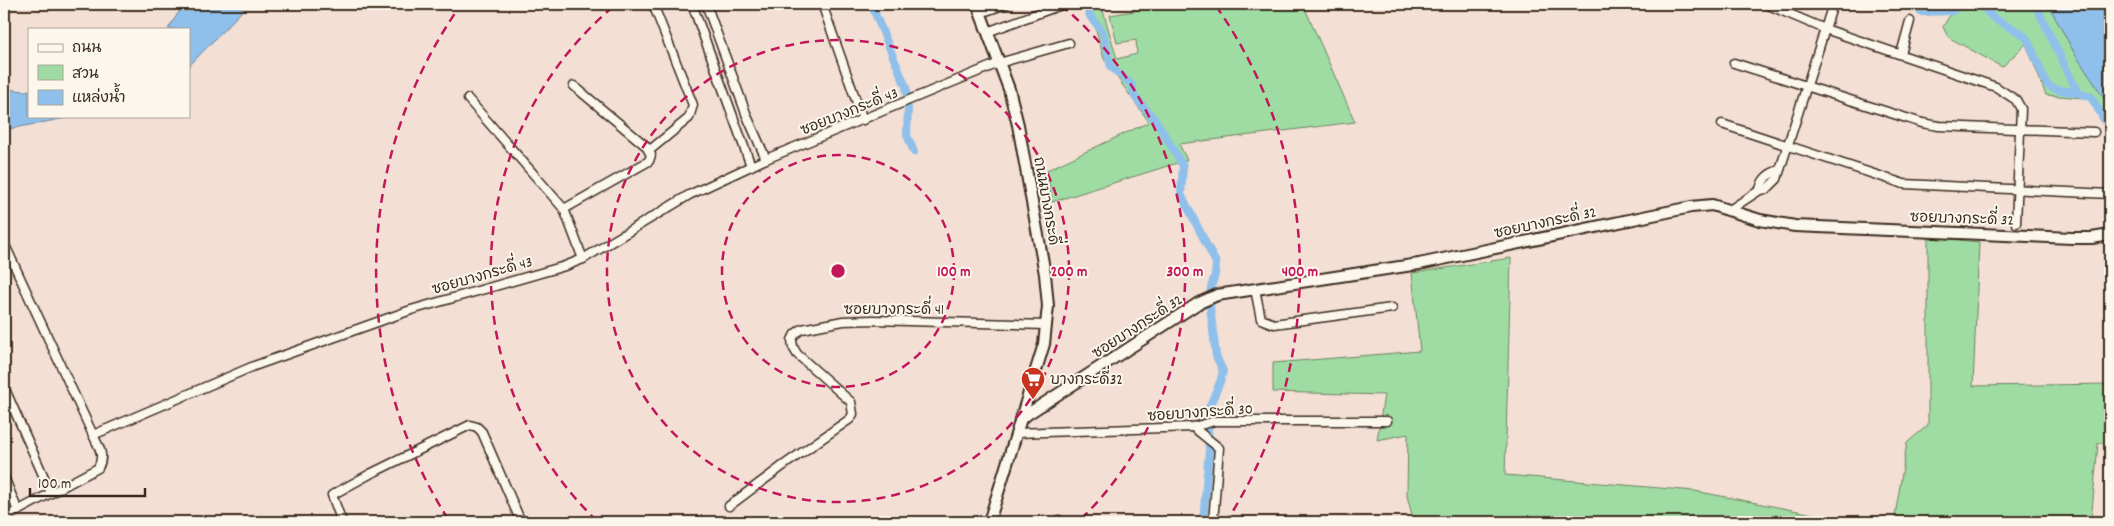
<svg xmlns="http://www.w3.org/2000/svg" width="2114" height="526" font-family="Dekko,'Playpen Sans Thai',sans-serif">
  <rect width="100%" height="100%" fill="#f3dfd4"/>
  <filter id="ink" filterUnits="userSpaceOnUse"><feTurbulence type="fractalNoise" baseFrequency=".02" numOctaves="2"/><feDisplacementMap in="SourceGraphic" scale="10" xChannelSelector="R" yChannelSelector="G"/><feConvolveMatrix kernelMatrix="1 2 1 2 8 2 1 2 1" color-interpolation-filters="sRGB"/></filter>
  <g filter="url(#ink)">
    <g fill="#9fdca4" stroke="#6d8361">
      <polygon points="1089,4 1101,4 1117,59 1137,54 1136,40 1117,43 1110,15 1163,6 1163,4 1303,4 1355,122 1179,144 1187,160 1052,202 1047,170 1149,122 1104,59"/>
      <polygon points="1956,4 2048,4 2075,54 2110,107 2110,123 2092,93 2084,98 2046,95 2026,44 2002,67 1948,37 1943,27"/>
      <polygon points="1928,237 1979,242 1973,386 2110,384 2110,443 2098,443 2091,522 1894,522 1907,443 1928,425"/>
      <polygon points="1511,258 1505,475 1695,491 1854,522 1414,522 1407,496 1408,434 1377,440 1384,395 1273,392 1273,363 1420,351 1412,273"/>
    </g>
    <g fill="#8fc0eb" stroke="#6d8499">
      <polygon points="184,4 243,4 241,12 189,66 189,29 168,29"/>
      <polygon points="2048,4 2110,4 2110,107 2075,54"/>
      <polygon points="4,89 26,91 29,90 29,116 76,116 4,130"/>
    </g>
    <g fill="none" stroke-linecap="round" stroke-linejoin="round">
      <g stroke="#8fc0eb" stroke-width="8">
        <polyline points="871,4 906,87 907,95"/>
        <polyline points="1086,4 1090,16 1103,32 1111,67 1131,84 1135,97 1157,122 1183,166 1181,194 1216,263 1215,275 1211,287 1210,306 1216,356 1223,371 1220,382 1207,412 1209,449 1203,522"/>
        <polyline points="1913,4 1922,12 1953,11 1958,4"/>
        <polyline points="1979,4 1995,19 2021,33 2028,40 2047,85 2055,89 2078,93"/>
        <polyline points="2035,4 2078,93 2091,97 2110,130"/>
        <polyline points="908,108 907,135 914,152"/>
      </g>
      <defs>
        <g id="street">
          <polyline points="692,4 751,166"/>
          <polyline points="706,4 747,116 766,159"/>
          <polyline points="822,4 863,120"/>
          <polyline points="1766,4 1825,29 1996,87 2016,100 2021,109 2016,223"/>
          <polyline points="980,13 1006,4"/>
          <polyline points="987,32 1061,5"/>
          <polyline points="1901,54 1910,21"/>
          <polyline points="1734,63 1922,123 1939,126 2094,132"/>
          <polyline points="468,99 564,209 583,259"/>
          <polyline points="1722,124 1904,184 2110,194"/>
          <polyline points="650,150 689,118 693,105 653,4"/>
          <path d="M1760,190C1762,179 1768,174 1779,170"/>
          <polyline points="564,209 649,161 651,155 646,146 574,86"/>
          <polyline points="1728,211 1760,190 1767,189 1777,179 1833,4"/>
          <polyline points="4,243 93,435"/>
          <polyline points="1255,289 1261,319 1274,324 1392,308"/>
          <polyline points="4,387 51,493"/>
          <polyline points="1193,427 1219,448 1213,522"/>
          <polyline points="1016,433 1193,427 1215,421 1387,421"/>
          <polyline points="4,477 18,511"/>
          <polyline points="729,506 784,465 850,419 853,414 851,402 797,354 793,347 792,340 795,334 802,329 843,321 873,320 1046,325"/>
          <path d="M4,518L98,468C105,455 99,447 93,435L254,366L411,310L565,266L583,259L689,195L766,159L999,63L1069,43"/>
          <polyline points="342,522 332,495 370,474 470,425 477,427 482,432 521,522"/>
          <polyline points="1059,522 1059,520"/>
        </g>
        <g id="secondary">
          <polyline points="977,4 1009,89 1018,125 1045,274 1048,306 1044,344 989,522"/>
          <polyline points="1020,419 1197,304 1217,295 1419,264 1691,207 1712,205 1760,220 1795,226 2072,238 2092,238 2110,235"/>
        </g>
      </defs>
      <use href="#street" stroke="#3b2a1e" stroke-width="11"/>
      <use href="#secondary" stroke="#3b2a1e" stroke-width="14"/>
      <use href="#street" stroke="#fbf7ec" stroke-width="8"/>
      <use href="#secondary" stroke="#fbf7ec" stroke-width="10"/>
    </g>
  </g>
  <g fill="none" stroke="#c2185b" stroke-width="2.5" stroke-dasharray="9 6">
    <circle cx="838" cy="271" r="116"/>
    <circle cx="838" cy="271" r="231"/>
    <path d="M597 521A347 347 0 0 1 615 5M1061 5A347 347 0 0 1 1079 521"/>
    <path d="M448 519A462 462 0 0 1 460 6M1216 6A462 462 0 0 1 1228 519"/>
  </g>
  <defs>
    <symbol id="supermarket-pin" viewBox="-11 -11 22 30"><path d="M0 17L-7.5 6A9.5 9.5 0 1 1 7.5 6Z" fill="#c8321e" stroke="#fbf7ec"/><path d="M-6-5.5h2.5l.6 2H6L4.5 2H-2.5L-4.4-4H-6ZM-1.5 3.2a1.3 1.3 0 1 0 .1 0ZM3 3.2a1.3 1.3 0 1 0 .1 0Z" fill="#fff"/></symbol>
  </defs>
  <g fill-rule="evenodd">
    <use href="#supermarket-pin" x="1019" y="365" width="28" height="38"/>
  </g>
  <g text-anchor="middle" stroke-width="4" stroke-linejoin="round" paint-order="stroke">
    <g font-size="15" fill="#3b2a1e" stroke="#fbf7ec">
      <text transform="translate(849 111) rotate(-22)" y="5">ซอยบางกระดี่ 43</text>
      <text transform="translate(1047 201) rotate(80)" y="5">ถนนบางกระดี่</text>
      <text transform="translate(1962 218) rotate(2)" y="5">ซอยบางกระดี่ 32</text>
      <text transform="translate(1545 222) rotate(-12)" y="5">ซอยบางกระดี่ 32</text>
      <text transform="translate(482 275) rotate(-16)" y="5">ซอยบางกระดี่ 43</text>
      <text x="894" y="314">ซอยบางกระดี่ 41</text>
      <text transform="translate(1137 326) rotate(-33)" y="5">ซอยบางกระดี่ 32</text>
      <text transform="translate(1200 412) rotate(-4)" y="5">ซอยบางกระดี่ 30</text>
    </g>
    <g font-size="15" fill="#3b2a1e" stroke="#fbf7ec" text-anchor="start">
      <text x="1050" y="384">บางกระดี่32</text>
    </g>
  </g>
  <circle cx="838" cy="271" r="8" fill="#c2185b" stroke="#fbf7ec" stroke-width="2.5"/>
  <g font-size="15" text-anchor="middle" font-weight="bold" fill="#c2185b" stroke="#fbf7ec" stroke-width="4" stroke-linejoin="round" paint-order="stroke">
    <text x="954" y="276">100 m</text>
    <text x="1069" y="276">200 m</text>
    <text x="1185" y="276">300 m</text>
    <text x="1300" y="276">400 m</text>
  </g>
  <rect width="2114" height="526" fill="none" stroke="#fbf7ec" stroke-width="20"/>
  <rect x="10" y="10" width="2094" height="506" fill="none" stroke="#3b2a1e" stroke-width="2" filter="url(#ink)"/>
  <rect x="28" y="28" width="162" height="90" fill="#fbf7ec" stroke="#aea59a"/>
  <rect x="38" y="44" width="25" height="8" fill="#fbf7ec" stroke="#aea59a"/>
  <text x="72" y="52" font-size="15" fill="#3b2a1e">ถนน</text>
  <rect x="38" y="65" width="25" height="15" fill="#9fdca4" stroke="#aea59a"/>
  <text x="72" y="78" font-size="15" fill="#3b2a1e">สวน</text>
  <rect x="38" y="90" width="25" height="15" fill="#8fc0eb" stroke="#aea59a"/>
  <text x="72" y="102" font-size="15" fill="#3b2a1e">แหล่งน้ำ</text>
  <path d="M30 488v8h115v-8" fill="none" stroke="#3b2a1e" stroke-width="2.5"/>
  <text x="38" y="488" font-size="15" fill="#3b2a1e" stroke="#fbf7ec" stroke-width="4" paint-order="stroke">100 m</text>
</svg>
